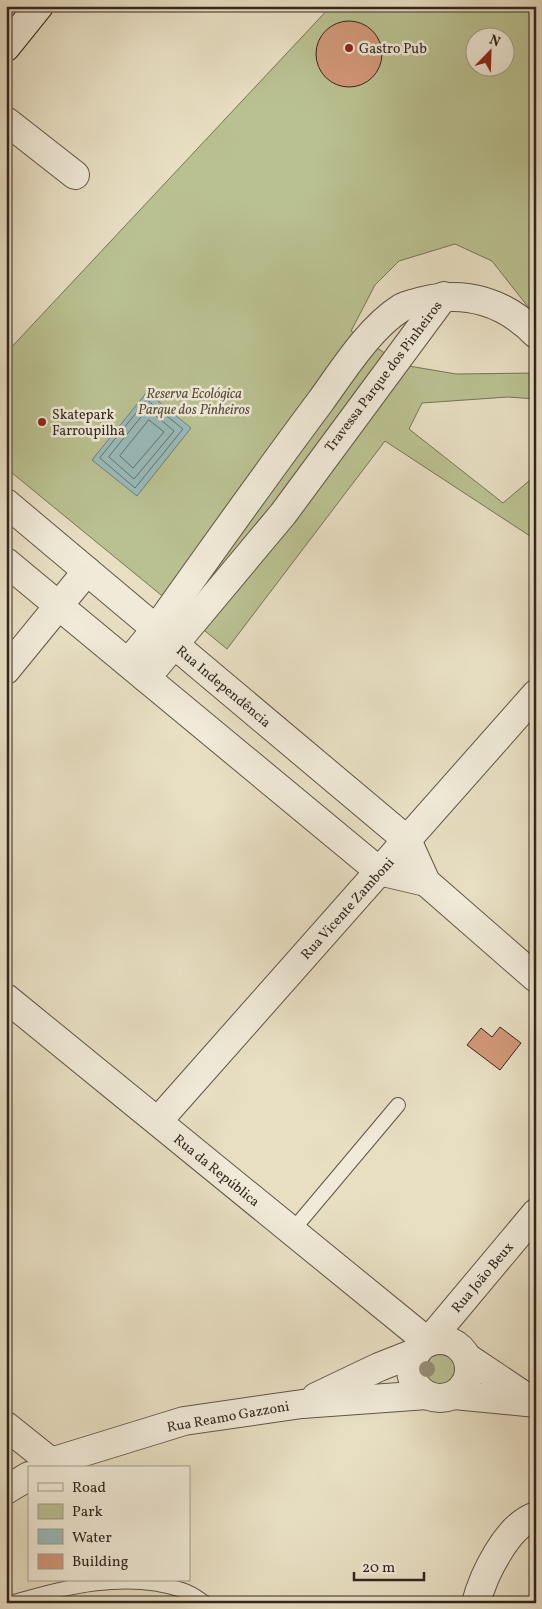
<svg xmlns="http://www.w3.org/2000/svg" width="542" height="1609" font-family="Vollkorn,serif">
  <rect width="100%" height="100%" fill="#e8dfc3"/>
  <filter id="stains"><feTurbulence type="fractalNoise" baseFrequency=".004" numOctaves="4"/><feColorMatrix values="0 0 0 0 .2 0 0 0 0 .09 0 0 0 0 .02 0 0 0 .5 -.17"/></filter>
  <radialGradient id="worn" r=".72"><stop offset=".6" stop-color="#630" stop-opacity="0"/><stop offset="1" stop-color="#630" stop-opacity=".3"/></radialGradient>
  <g fill="#bac191" stroke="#767458" fill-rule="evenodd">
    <path d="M331,6H536V317L492,261L455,244L399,261L375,285L351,331L403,365L456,374L536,373V399L508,397L422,403L409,429L503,503L536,475V540L385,441L227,649L6,468V353ZM474,38H504V68H474Z"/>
    <circle cx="439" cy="1371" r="17"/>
  </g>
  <polygon fill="#9bb" stroke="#707f7d" points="147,392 191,428 137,496 92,460"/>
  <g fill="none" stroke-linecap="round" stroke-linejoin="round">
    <g stroke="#66706d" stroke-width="1">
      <polygon points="147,400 183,429 135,488 100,458"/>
      <polygon points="148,409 174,431 134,479 109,457"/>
      <polygon points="149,420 164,432 133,468 120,456"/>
    </g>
  </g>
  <g fill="#d29878" stroke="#32261f">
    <circle cx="349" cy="54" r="33"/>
    <polygon points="500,1027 521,1043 500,1070 467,1045 481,1028 492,1037"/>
  </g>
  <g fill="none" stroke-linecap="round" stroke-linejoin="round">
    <defs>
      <g id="service">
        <polyline points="292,1231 398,1105"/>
        <path d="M11,1603C64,1587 127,1571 182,1590C190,1592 198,1598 205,1603"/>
      </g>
      <g id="minor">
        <polyline points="6,121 75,175"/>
        <path d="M128,663L156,629C210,553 264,477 320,402C342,372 369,328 401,308C407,304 416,303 423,301C465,290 505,302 536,334"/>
        <polyline points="6,670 87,571"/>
        <polyline points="146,678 283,514 444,296"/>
        <polyline points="6,998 428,1342 536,1213"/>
        <polyline points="158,1121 536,694"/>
        <polyline points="6,1426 51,1462"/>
        <path d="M476,1603C483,1576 507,1525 536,1516"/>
      </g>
      <g id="tertiary">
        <polyline points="6,503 407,840 426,882 536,978"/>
        <polyline points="6,562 379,871 426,882"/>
        <circle cx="440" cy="1369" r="29"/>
        <polyline points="468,1358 532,1401"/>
        <polyline points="454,1395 536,1403"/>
        <polyline points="316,1397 379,1367 417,1352"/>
        <polyline points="41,1468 51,1462 184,1421 302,1404 427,1395"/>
        <polyline points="6,1490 29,1476"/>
      </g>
      <polyline id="secondary" points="6,47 39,6"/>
    </defs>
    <use href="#service" stroke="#605448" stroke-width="16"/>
    <use href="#minor" stroke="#605448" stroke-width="30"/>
    <use href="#tertiary" stroke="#605448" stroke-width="30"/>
    <use href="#secondary" stroke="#32261f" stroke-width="30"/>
    <use href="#service" stroke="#f0ead8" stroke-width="14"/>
    <use href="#minor" stroke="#f0ead8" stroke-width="28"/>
    <use href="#tertiary" stroke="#f0ead8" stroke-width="28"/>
    <use href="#secondary" stroke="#f0ead8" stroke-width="28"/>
  </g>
  <circle fill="#978f79" cx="427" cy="1369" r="8"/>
  <g fill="#8f2418" stroke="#f0ead8" stroke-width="2">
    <circle cx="349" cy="48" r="5"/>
    <circle cx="42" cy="422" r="5"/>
  </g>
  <g text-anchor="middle" stroke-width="5" stroke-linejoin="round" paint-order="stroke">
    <g font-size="14" fill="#32261f" stroke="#f0ead8" text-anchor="start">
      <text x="359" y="53">Gastro Pub</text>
      <text x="52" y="419">Skatepark<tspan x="52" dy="16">Farroupilha</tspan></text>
    </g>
    <g font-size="14" fill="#32261f" stroke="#f0ead8">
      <text transform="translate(383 376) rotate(-53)" y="5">Travessa Parque dos Pinheiros</text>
      <text transform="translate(224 686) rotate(40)" y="5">Rua Independência</text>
      <text transform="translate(347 908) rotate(-48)" y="5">Rua Vicente Zamboni</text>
      <text transform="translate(217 1170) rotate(39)" y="5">Rua da República</text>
      <text transform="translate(482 1277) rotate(-50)" y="5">Rua João Beux</text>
      <text transform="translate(228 1416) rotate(-10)" y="5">Rua Reamo Gazzoni</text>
    </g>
    <g font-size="14" font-style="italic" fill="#544d3c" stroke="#f0ead8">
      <text x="194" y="398">Reserva Ecológica<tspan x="194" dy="16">Parque dos Pinheiros</tspan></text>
    </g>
  </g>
  <rect width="542" height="1609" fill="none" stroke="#e8dfc3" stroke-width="25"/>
  <rect x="8" y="8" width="527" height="1594" fill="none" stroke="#32261f" stroke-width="2.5"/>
  <rect x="12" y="12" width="517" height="1584" fill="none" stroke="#32261f"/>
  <rect x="28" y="1466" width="162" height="115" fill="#f0ead8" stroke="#a49c8e"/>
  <rect x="38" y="1483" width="25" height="8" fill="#f0ead8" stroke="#a49c8e"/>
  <text x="72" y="1492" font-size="15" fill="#32261f">Road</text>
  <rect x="38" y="1504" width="25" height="15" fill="#bac191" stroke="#a49c8e"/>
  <text x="72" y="1516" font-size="15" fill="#32261f">Park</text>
  <rect x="38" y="1529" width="25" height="15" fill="#99bbbb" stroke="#a49c8e"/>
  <text x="72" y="1542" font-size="15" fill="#32261f">Water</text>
  <rect x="38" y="1554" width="25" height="15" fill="#d29878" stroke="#a49c8e"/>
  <text x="72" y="1566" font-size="15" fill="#32261f">Building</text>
  <g transform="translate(490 52) rotate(23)"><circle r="24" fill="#f0ead8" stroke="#a49c8e"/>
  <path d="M0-4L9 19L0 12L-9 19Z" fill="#8f2418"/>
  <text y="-8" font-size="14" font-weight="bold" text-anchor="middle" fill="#32261f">N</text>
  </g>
  <path d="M354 1572v8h70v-8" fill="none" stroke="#32261f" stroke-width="2.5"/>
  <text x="362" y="1572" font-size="15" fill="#32261f" stroke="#f0ead8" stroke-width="4" paint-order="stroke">20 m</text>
  <rect width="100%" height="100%" filter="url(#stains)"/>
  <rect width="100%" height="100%" fill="url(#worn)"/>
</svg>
